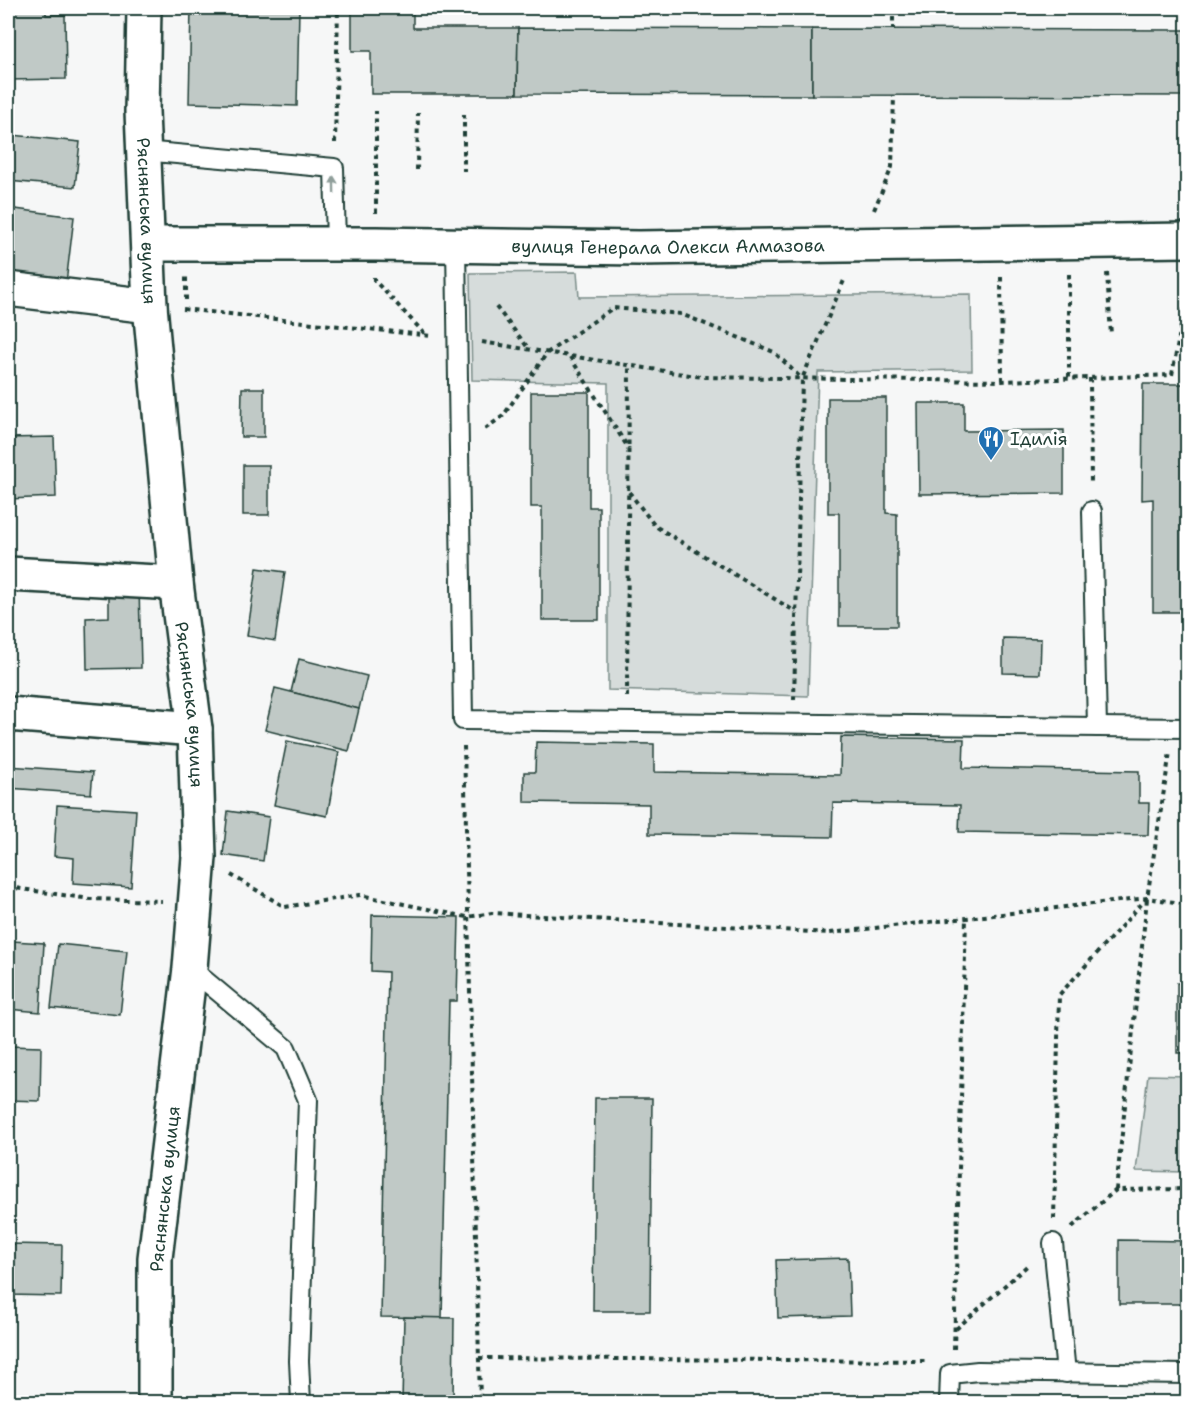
<svg xmlns="http://www.w3.org/2000/svg" width="1195" height="1410" font-family="'Shantell Sans',sans-serif">
  <rect width="100%" height="100%" fill="#f6f7f7"/>
  <filter id="ink" filterUnits="userSpaceOnUse"><feTurbulence type="fractalNoise" baseFrequency=".0167" numOctaves="2"/><feDisplacementMap in="SourceGraphic" scale="12" xChannelSelector="R" yChannelSelector="G"/><feConvolveMatrix kernelMatrix="1 2 1 2 8 2 1 2 1" color-interpolation-filters="sRGB"/></filter>
  <g filter="url(#ink)">
    <g fill="#d6dcdb" stroke="#7a8c88" stroke-width="1.5">
      <polygon points="577,272 579,297 971,294 972,370 818,372 808,696 608,690 608,383 472,380 470,273"/>
      <polygon points="1148,1075 1187,1076 1187,1172 1136,1171"/>
    </g>
    <g fill="#c0c9c6" stroke="#1f3d34" stroke-width="1.5">
      <polygon points="8,8 46,8 46,15 65,15 66,79 8,80"/>
      <polygon points="191,8 299,8 297,106 189,103"/>
      <polygon points="352,8 413,8 413,28 518,28 517,94 371,94 371,51 352,51"/>
      <polygon points="518,28 812,29 812,95 517,94"/>
      <polygon points="812,29 1188,30 1188,96 812,95"/>
      <polygon points="12,135 80,142 75,187 8,181"/>
      <polygon points="8,208 74,217 66,283 8,275"/>
      <polygon points="1143,384 1188,384 1188,612 1153,612 1153,499 1142,500"/>
      <polygon points="242,388 264,388 264,437 241,437"/>
      <polygon points="531,392 589,392 589,507 599,507 599,620 542,620 542,507 531,507"/>
      <polygon points="828,398 886,398 886,513 897,514 897,626 839,626 839,513 828,513"/>
      <polygon points="918,403 964,403 964,431 1064,430 1064,493 919,494"/>
      <polygon points="54,437 56,497 8,499 8,438"/>
      <rect x="243" y="465" width="26" height="50"/>
      <polygon points="257,568 285,572 275,641 247,636"/>
      <polygon points="139,587 141,668 87,669 86,618 109,617 109,588"/>
      <polygon points="1003,638 1041,639 1040,674 1003,673"/>
      <polygon points="299,659 367,676 359,709 291,692"/>
      <polygon points="275,688 359,709 349,751 265,730"/>
      <polygon points="841,737 964,739 963,768 1139,771 1139,803 1149,803 1148,835 959,832 960,805 833,803 832,837 649,834 649,804 524,802 524,772 535,772 536,742 654,744 654,772 840,775"/>
      <polygon points="287,741 339,752 327,816 274,805"/>
      <polygon points="8,766 93,772 91,794 8,788"/>
      <polygon points="57,805 136,810 131,887 73,883 74,858 54,856"/>
      <polygon points="228,811 269,817 263,861 223,855"/>
      <polygon points="8,900 10,900 8,932"/>
      <polygon points="372,915 459,917 457,1001 449,1001 442,1318 381,1317 388,972 371,971"/>
      <polygon points="12,941 44,943 40,1012 8,1009 8,976 10,976"/>
      <polygon points="58,944 127,951 120,1015 51,1008"/>
      <rect x="1177" y="983" width="11" height="70"/>
      <polygon points="8,1046 41,1047 40,1101 8,1100"/>
      <polygon points="595,1098 652,1098 650,1311 593,1311"/>
      <polygon points="1119,1240 1188,1241 1188,1304 1119,1304"/>
      <polygon points="8,1244 62,1245 61,1296 8,1295"/>
      <polygon points="848,1258 850,1316 778,1318 776,1260"/>
      <polygon points="404,1317 454,1318 453,1402 402,1402"/>
    </g>
    <g fill="none" stroke-linecap="round" stroke-linejoin="round">
      <defs>
        <g id="lane">
          <polyline points="143,151 334,168 336,243"/>
          <polyline points="456,245 463,720 1188,728"/>
          <polyline points="1092,511 1097,727"/>
          <polyline points="190,968 286,1048 308,1100 299,1361 301,1402"/>
          <polyline points="1053,1243 1066,1373"/>
          <polyline points="949,1402 950,1374 978,1371 1188,1374"/>
        </g>
        <g id="street">
          <path id="s1" d="M144,8L142,111L150,306L176,583L195,729L199,857L190,968L155,1258V1402"/>
          <path id="s2" d="M149,244H376L639,248L1188,240"/>
          <polyline points="8,289 150,306"/>
          <polyline points="8,574 176,583"/>
          <polyline points="8,714 195,729"/>
        </g>
      </defs>
      <use href="#lane" stroke="#1f3d34" stroke-width="22"/>
      <use href="#street" stroke="#1f3d34" stroke-width="38"/>
      <g stroke="#1f3d34" stroke-width="4" stroke-dasharray="4.5 4.5" stroke-linecap="butt">
        <polyline points="893,8 893,29"/>
        <polyline points="464,114 464,171"/>
        <polyline points="335,143 338,8"/>
        <polyline points="417,170 418,113"/>
        <polyline points="874,210 892,167 894,95"/>
        <polyline points="376,213 376,111"/>
        <polyline points="1107,273 1111,335"/>
        <polyline points="1069,274 1069,379"/>
        <polyline points="374,277 374,280 426,335"/>
        <polyline points="1001,277 1002,381"/>
        <polyline points="186,300 186,277"/>
        <polyline points="496,307 529,349"/>
        <polyline points="183,309 432,336"/>
        <polyline points="482,342 702,377 1002,381 1172,375 1188,288"/>
        <polyline points="570,357 629,449"/>
        <polyline points="1090,378 1091,486"/>
        <polyline points="485,429 503,416 547,353 613,308 681,314 774,352 801,378"/>
        <polyline points="629,492 655,526 796,612"/>
        <polyline points="627,697 629,366"/>
        <polyline points="794,700 802,379 845,278"/>
        <polyline points="464,746 480,1402"/>
        <polyline points="231,875 285,907 360,895 467,917 492,913 830,933 1147,898 1188,904"/>
        <polyline points="8,887 90,899 162,901"/>
        <polyline points="1116,1190 1147,899"/>
        <polyline points="1054,1219 1059,995 1147,898 1170,752"/>
        <polyline points="1072,1227 1116,1190 1188,1189"/>
        <polyline points="956,1329 1029,1264"/>
        <polyline points="954,1349 966,918"/>
        <polyline points="479,1358 927,1361"/>
      </g>
      <use href="#lane" stroke="#fff" stroke-width="18"/>
      <use href="#street" stroke="#fff" stroke-width="33"/>
    </g>
    <defs><path id="oneway-solid" d="M-6-.8H1V-3.2L6.5 0L1 3.2V.8H-6Z" transform="scale(1.5)"/></defs>
    <use fill="#8f9e9a" href="#oneway-solid" transform="translate(334 185) rotate(-91)"/>
  </g>
  <defs>
    <symbol id="restaurant-pin" viewBox="-11 -11 22 30"><path d="M0 17L-7.5 6A9.5 9.5 0 1 1 7.5 6Z" fill="#1f6fb2" stroke="#fff"/><path d="M-5-6h1v4h1v-4h1v4h1v-4h1v5L-1.5 .5V6h-2V.5L-5-1ZM5-6V6H3V1.5H1.5Q1.5-4 5-6Z" fill="#fff"/></symbol>
  </defs>
  <g fill-rule="evenodd">
    <use href="#restaurant-pin" x="976" y="424" width="30" height="40"/>
  </g>
  <g text-anchor="middle" stroke-width="6" stroke-linejoin="round" paint-order="stroke">
    <g font-size="18" fill="#1f3d34" stroke="#fff">
      <text dy="6" stroke="none"><textPath href="#s1" startOffset="213">Ряснянська вулиця</textPath></text>
      <text dy="6" stroke="none"><textPath href="#s2" startOffset="519">вулиця Генерала Олекси Алмазова</textPath></text>
      <text dy="6" stroke="none"><textPath href="#s1" startOffset="699">Ряснянська вулиця</textPath></text>
      <text transform="translate(165 1189) rotate(-84)" y="6">Ряснянська вулиця</text>
    </g>
    <g font-size="18" fill="#1f3d34" stroke="#fff" text-anchor="start">
      <text x="1010" y="445">Ідилія</text>
    </g>
  </g>
  <rect width="1195" height="1410" fill="none" stroke="#fff" stroke-width="30"/>
  <rect x="15" y="15" width="1165" height="1380" fill="none" stroke="#1f3d34" stroke-width="2" filter="url(#ink)"/>
</svg>
